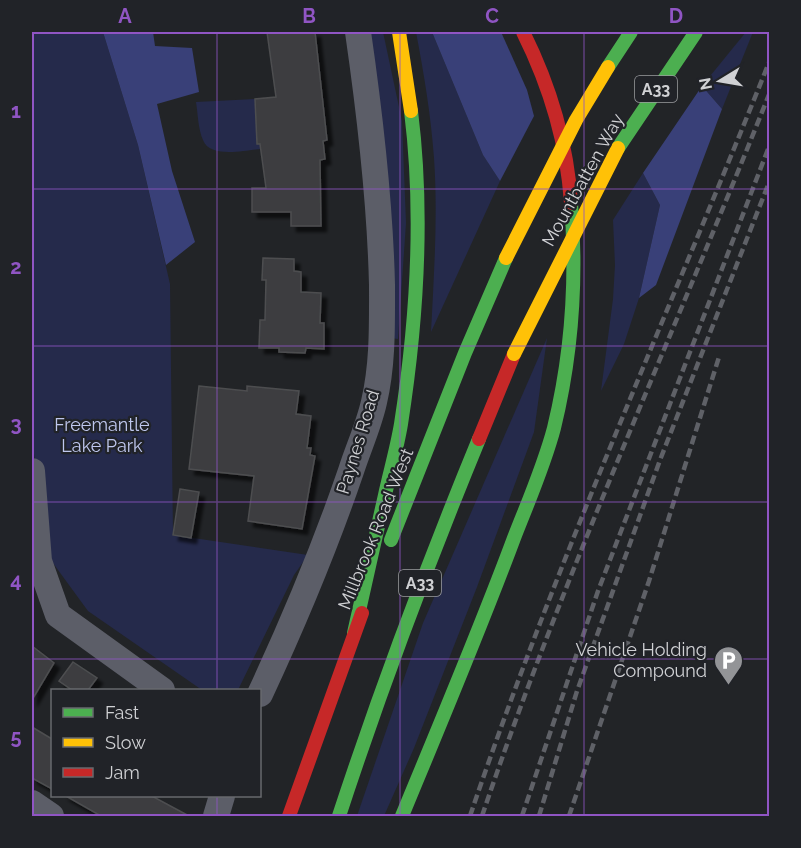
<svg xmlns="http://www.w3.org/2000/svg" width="801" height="848" font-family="Raleway,sans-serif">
  <defs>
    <filter id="shadow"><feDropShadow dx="5.5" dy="5.5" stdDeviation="1.5" flood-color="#0009"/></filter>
  </defs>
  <rect width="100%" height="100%" fill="#222427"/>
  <g fill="#252a4b">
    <polygon points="32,32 103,32 138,145 170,284 173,535 308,555 294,575 238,690 202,690 88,611 50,559 32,441"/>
    <polygon points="365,32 383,32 402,121 406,223 398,339 391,338"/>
    <path d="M416,32H432L483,155L500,181L431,332C434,274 438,216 434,158C431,116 424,74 416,32Z"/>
    <polygon points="746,32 753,32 722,109 702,86"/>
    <path d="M255,99L257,144H261V149C246,150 210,159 203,140C198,129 198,114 196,102Z"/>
    <polygon points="643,173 660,205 639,298 624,344 601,391 613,299 615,265 613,220"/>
    <polygon points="547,338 534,432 477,587 414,748 384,816 357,816 423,623"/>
  </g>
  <g fill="#394078">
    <polygon points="103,32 153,32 155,46 192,48 199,92 157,104 172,171 195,242 166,265 138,145"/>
    <polygon points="432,32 501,32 527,90 534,116 500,181 483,155"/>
    <polygon points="702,86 722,109 656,285 639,298 660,205 643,173"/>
  </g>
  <g fill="#3c3d40" stroke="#4d4e50" stroke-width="1.5" filter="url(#shadow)">
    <polygon points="267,32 315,32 327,140 323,141 325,159 320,160 321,226 291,226 291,212 252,212 252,188 266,188 260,144 257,144 255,99 276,97"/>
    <polygon points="263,258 294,259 294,271 301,272 301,292 321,293 320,323 324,323 324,349 306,348 305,353 279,352 279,348 259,348 260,320 265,320 266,280 262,280"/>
    <polygon points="199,386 247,391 247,386 299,391 296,414 311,416 307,448 311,448 310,455 315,456 302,529 248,521 254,476 189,469"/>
    <polygon points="180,489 199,492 191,538 173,535"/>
    <polygon points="32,646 54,663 32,700"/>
    <polygon points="73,662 97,678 88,690 72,690 59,681"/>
    <polygon points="32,727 52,739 52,789 32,778"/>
    <polygon points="64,795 150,795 189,816 101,816"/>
  </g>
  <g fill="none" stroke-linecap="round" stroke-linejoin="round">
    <g stroke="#5c5e68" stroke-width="26">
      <polyline points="32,471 39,561 58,615 162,690"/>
      <path d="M260,694C294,621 325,547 351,471C358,449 369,425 374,402C383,364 382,324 382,285C380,200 370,115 358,32"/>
      <polyline points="32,803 51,816"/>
      <polyline points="216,816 222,796"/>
    </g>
    <g stroke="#4caf50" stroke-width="14">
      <polyline points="608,67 631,32"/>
      <polyline points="618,148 696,32"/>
      <polyline points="391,540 465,353 506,258"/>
      <path d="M354,633C364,587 375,541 385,495C390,472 397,448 401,424C417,321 424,215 411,111"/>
      <path d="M339,816C381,688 428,563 479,439"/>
      <path d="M402,816C440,724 479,632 514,538C528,502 544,466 554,428C572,354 577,278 571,203"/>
    </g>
    <polyline stroke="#ffc107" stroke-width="14" points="399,32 411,111"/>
    <g stroke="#c62828" stroke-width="14">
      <path d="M523,32C550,86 567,142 571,203"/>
      <polyline points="479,439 514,354"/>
      <polyline points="289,816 362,613"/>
    </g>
    <g stroke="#5f6167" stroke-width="4.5" stroke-dasharray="9 4.5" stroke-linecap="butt">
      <path d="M470,816C557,559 669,312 770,60"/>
      <path d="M482,816C565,570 674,334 770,92"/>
      <polyline points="522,816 598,591 770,144"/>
      <polyline points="539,816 577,691 660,460 770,180"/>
      <polyline points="569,816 649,581 719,357"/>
    </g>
    <g stroke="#ffc107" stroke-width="14">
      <polyline points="506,258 576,120 608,67"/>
      <polyline points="514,354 618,148"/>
    </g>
  </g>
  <path fill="none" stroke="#9055c4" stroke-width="1.5" stroke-opacity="0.55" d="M217,32V690M400,32V816M584,32V816M32,189H770M32,346H770M32,502H770M32,659H770M217,796V816"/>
  <defs>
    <symbol id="parking-pin" viewBox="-11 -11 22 30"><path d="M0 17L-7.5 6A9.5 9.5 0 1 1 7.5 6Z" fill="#939497" stroke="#212328"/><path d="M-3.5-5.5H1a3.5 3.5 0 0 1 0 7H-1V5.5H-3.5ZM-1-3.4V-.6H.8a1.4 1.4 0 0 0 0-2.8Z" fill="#fff"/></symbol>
  </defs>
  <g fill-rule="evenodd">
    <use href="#parking-pin" x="712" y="644" width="33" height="45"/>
  </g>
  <g text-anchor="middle" stroke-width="4.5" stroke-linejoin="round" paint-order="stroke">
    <g fill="#212328" stroke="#9c9da0" stroke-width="1.5">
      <rect x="635" y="76" width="42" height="26" rx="4.5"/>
      <rect x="399" y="570" width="42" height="26" rx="4.5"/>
    </g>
    <g font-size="16" font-weight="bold" fill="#d0d1d4">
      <text x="656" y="95">A33</text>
      <text x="420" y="589">A33</text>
    </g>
    <g font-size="18" fill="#d0d1d4" stroke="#212328">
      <text transform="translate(583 180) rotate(-61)" y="6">Mountbatten Way</text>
      <text transform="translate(358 442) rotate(-73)" y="6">Paynes Road</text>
      <text transform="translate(376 529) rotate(-68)" y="6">Millbrook Road West</text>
    </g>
    <g font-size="18" fill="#bfc7ee" stroke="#212328">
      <text x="102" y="431">Freemantle<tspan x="102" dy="21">Lake Park</tspan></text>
    </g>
    <g font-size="18" fill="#d0d1d4" stroke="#212328" text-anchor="end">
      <text x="707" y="656">Vehicle Holding<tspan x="707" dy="21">Compound</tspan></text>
    </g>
  </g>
  <rect width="801" height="848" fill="none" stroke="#212328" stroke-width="66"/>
  <rect x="51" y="689" width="210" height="108" fill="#212328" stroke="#67696d" stroke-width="1.5"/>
  <rect x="63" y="708" width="30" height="9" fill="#4caf50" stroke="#67696d" stroke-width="1.5"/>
  <text x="105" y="719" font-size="18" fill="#d0d1d4">Fast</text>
  <rect x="63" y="738" width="30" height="9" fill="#ffc107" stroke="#67696d" stroke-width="1.5"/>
  <text x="105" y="749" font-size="18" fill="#d0d1d4">Slow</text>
  <rect x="63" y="768" width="30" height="9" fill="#c62828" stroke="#67696d" stroke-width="1.5"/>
  <text x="105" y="779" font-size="18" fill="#d0d1d4">Jam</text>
  <g transform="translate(720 81) rotate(259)" stroke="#212328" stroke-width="4.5" paint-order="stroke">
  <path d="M0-4.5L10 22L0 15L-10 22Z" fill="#d0d1d4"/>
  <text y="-9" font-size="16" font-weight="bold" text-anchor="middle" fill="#d0d1d4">N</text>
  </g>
  <rect x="33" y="33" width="735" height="782" fill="none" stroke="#9055c4" stroke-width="2"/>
  <g font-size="20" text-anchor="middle" font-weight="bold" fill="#9055c4">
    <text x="125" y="23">A</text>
    <text x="309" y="23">B</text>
    <text x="492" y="23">C</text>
    <text x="676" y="23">D</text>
    <text x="16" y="118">1</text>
    <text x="16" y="274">2</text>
    <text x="16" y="431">3</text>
    <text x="16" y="587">4</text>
    <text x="16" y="744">5</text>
  </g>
</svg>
